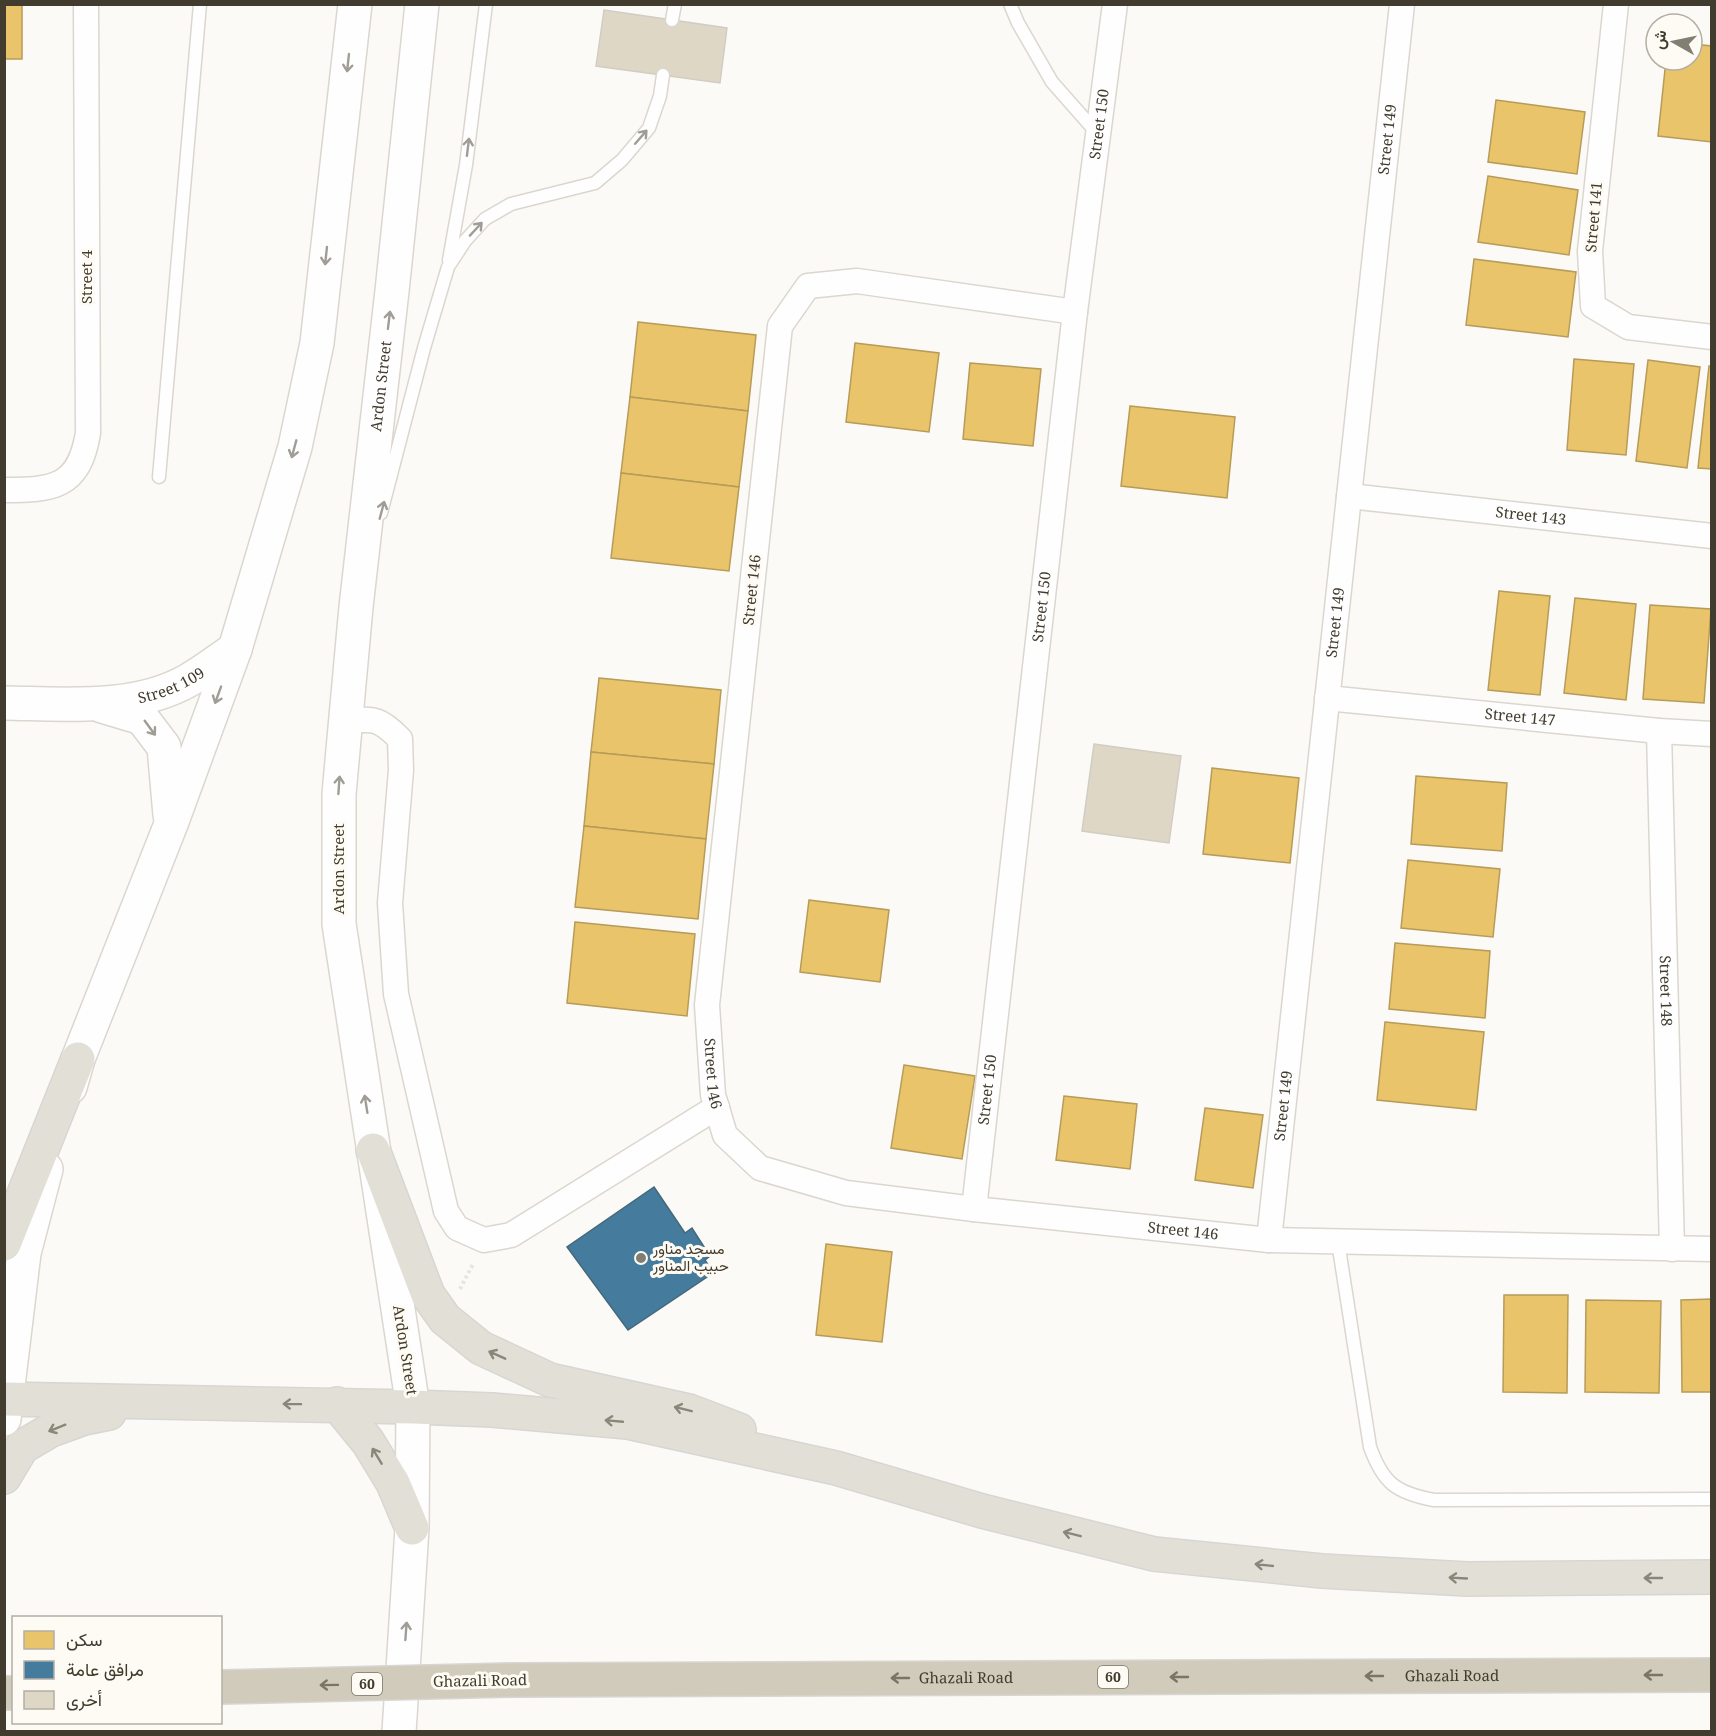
<svg xmlns="http://www.w3.org/2000/svg" width="1716" height="1736" font-family="'Noto Serif',Vazirmatn,serif">
  <rect width="100%" height="100%" fill="#fcfaf6"/>
  <g fill="#e9c46a" stroke="#b79b58" stroke-width="1.5">
    <rect x="4" y="4" width="18" height="55"/>
    <polygon points="1692,44 1712,46 1712,142 1658,136 1666,60 1692,60"/>
    <polygon points="1496,100 1585,112 1577,174 1488,162"/>
    <polygon points="1488,176 1578,190 1569,255 1478,242"/>
    <polygon points="1474,259 1576,272 1568,337 1466,325"/>
    <polygon points="638,322 756,335 748,411 630,397"/>
    <polygon points="855,343 939,353 929,432 846,422"/>
    <polygon points="1574,359 1634,364 1626,455 1567,450"/>
    <polygon points="1648,360 1700,367 1687,468 1636,461"/>
    <polygon points="970,363 1041,369 1033,446 963,439"/>
    <polygon points="1709,366 1712,366 1712,469 1698,468"/>
    <polygon points="630,397 748,411 739,487 621,473"/>
    <polygon points="1130,406 1235,417 1227,498 1121,486"/>
    <polygon points="621,473 739,487 729,571 611,558"/>
    <polygon points="1499,591 1550,596 1540,695 1488,690"/>
    <polygon points="1575,598 1636,604 1626,700 1564,693"/>
    <polygon points="1650,605 1711,609 1704,703 1643,699"/>
    <polygon points="599,678 721,690 714,764 591,752"/>
    <polygon points="591,752 714,764 706,839 584,826"/>
    <polygon points="1212,768 1299,778 1290,863 1203,854"/>
    <polygon points="1416,776 1507,783 1502,851 1411,844"/>
    <polygon points="584,826 706,839 698,919 575,907"/>
    <polygon points="1408,860 1500,869 1493,937 1401,928"/>
    <polygon points="809,900 889,910 880,982 800,972"/>
    <polygon points="575,922 695,934 687,1016 567,1003"/>
    <polygon points="1395,943 1490,951 1485,1018 1389,1009"/>
    <polygon points="1385,1022 1484,1032 1476,1110 1377,1100"/>
    <polygon points="904,1065 975,1076 962,1159 891,1148"/>
    <polygon points="1064,1096 1137,1104 1130,1169 1056,1160"/>
    <polygon points="1205,1108 1263,1115 1253,1188 1195,1180"/>
    <polygon points="826,1244 892,1252 882,1342 816,1335"/>
    <polygon points="1504,1295 1568,1295 1567,1393 1503,1392"/>
    <polygon points="1712,1299 1712,1392 1682,1392 1681,1300"/>
    <polygon points="1586,1300 1661,1301 1659,1393 1585,1392"/>
  </g>
  <polygon fill="#457b9d" stroke="#44687c" stroke-width="1.5" points="654,1187 685,1233 692,1228 710,1256 705,1260 713,1273 628,1330 567,1247"/>
  <g fill="#ded7c6" stroke="#d1cdc5" stroke-width="1.5">
    <polygon points="604,10 727,28 720,83 596,66"/>
    <polygon points="1094,744 1181,756 1169,843 1082,831"/>
  </g>
  <g fill="none" stroke-linecap="round" stroke-linejoin="round">
    <defs>
      <g id="lane">
        <polyline points="1010,4 1018,23 1052,82 1097,133"/>
        <polyline points="672,20 675,4"/>
        <polyline points="449,260 466,165 486,4"/>
        <polyline points="159,477 200,4"/>
        <polyline points="381,513 424,348 448,267 465,241 485,219 511,204 595,183 622,160 649,128 660,96 663,75"/>
        <path d="M1338,1242L1370,1447C1383,1483 1396,1493 1434,1500L1712,1499"/>
      </g>
      <g id="street">
        <polyline points="1616,4 1590,251 1593,306 1628,327 1712,337"/>
        <path id="s1" d="M1075,312L857,281L808,286L780,326L707,1005L713,1095L725,1135L760,1168L846,1193L974,1209L1269,1240L1712,1249"/>
        <path d="M4,490C53,490 79,488 88,433L86,4"/>
        <path id="s2" d="M1349,496L1712,536"/>
        <path id="s3" d="M1327,698L1659,731L1712,734"/>
        <path d="M344,721C374,719 378,717 400,739L401,770L390,903L396,994L446,1211L457,1228L484,1240L511,1235L717,1107"/>
        <path id="s4" d="M1659,731L1672,1249"/>
        <path id="s5" d="M974,1209L1075,312L1115,4"/>
        <path id="s6" d="M1269,1240L1402,4"/>
      </g>
      <g id="secondary">
        <path id="s7" d="M4,703C65,704 135,711 189,680C205,671 220,659 235,649"/>
        <polyline points="102,706 142,718 164,747 170,815"/>
        <polyline points="70,1087 78,1059 171,824 235,649 295,447 317,343 355,4"/>
        <polyline points="4,1419 24,1253 46,1169"/>
        <path id="s8" d="M399,1732L412,1528L413,1407L339,924V794L356,607L392,291L422,4"/>
      </g>
      <g id="primary">
        <polyline points="373,1150 428,1295 445,1319 481,1348 550,1380 689,1411 739,1430"/>
        <polyline points="4,1244 78,1059"/>
        <polyline points="4,1399 413,1407 492,1410 627,1422 836,1468 982,1511 1154,1554 1322,1571 1467,1579 1712,1577"/>
        <polyline points="337,1404 368,1442 393,1483 412,1528"/>
        <polyline points="4,1477 22,1447 51,1430 84,1418 109,1413"/>
      </g>
      <g id="highway">
        <path id="s9" d="M514,1680L1712,1675"/>
        <polyline points="4,1693 14,1693"/>
      </g>
    </defs>
    <use href="#lane" stroke="#dbd7cf" stroke-width="15"/>
    <use href="#street" stroke="#dbd7cf" stroke-width="27"/>
    <use href="#secondary" stroke="#dbd7cf" stroke-width="36"/>
    <use href="#primary" stroke="#d8d6d2" stroke-width="36"/>
    <use href="#highway" stroke="#d8d6d2" stroke-width="36"/>
    <polyline stroke="#e5e5e3" stroke-width="4" stroke-dasharray="3 3" stroke-linecap="butt" points="460,1289 473,1264"/>
    <use href="#lane" stroke="#fffefe" stroke-width="12"/>
    <use href="#street" stroke="#fffefe" stroke-width="24"/>
    <use href="#secondary" stroke="#fffefe" stroke-width="33"/>
    <use href="#primary" stroke="#e2e0d6" stroke-width="33"/>
    <use href="#highway" stroke="#d1cbbb" stroke-width="33"/>
    <defs>
      <polyline id="highway-bridge" points="220,1687 514,1680"/>
    </defs>
    <use href="#highway-bridge" stroke="#d8d6d2" stroke-width="36" stroke-linecap="butt"/>
    <use href="#highway-bridge" stroke="#d1cbbb" stroke-width="33"/>
  </g>
  <defs><path id="oneway-shaft" d="M-6 0H5M1.5-3L5.5 0L1.5 3" fill="none" stroke-width="1.6" stroke-linecap="round" stroke-linejoin="round" transform="scale(1.5)"/></defs>
  <g stroke="#a09d96">
    <use href="#oneway-shaft" transform="translate(348 63) rotate(96)"/>
    <use href="#oneway-shaft" transform="translate(641 137) rotate(-49)"/>
    <use href="#oneway-shaft" transform="translate(468 147) rotate(-83)"/>
    <use href="#oneway-shaft" transform="translate(476 229) rotate(-47)"/>
    <use href="#oneway-shaft" transform="translate(326 256) rotate(96)"/>
    <use href="#oneway-shaft" transform="translate(389 320) rotate(-83)"/>
    <use href="#oneway-shaft" transform="translate(294 449) rotate(105)"/>
    <use href="#oneway-shaft" transform="translate(382 510) rotate(-75)"/>
    <use href="#oneway-shaft" transform="translate(218 695) rotate(110)"/>
    <use href="#oneway-shaft" transform="translate(150 728) rotate(54)"/>
    <use href="#oneway-shaft" transform="translate(339 785) rotate(-86)"/>
    <use href="#oneway-shaft" transform="translate(366 1104) rotate(-99)"/>
    <use href="#oneway-shaft" transform="translate(406 1631) rotate(-86)"/>
  </g>
  <g stroke="#8a867a">
    <use href="#oneway-shaft" transform="translate(497 1355) rotate(-156)"/>
    <use href="#oneway-shaft" transform="translate(292 1404) rotate(-179)"/>
    <use href="#oneway-shaft" transform="translate(683 1409) rotate(-166)"/>
    <use href="#oneway-shaft" transform="translate(614 1421) rotate(-175)"/>
    <use href="#oneway-shaft" transform="translate(57 1428) rotate(158)"/>
    <use href="#oneway-shaft" transform="translate(377 1456) rotate(-121)"/>
    <use href="#oneway-shaft" transform="translate(1072 1534) rotate(-166)"/>
    <use href="#oneway-shaft" transform="translate(1264 1565) rotate(-174)"/>
    <use href="#oneway-shaft" transform="translate(1458 1578) rotate(-177)"/>
    <use href="#oneway-shaft" transform="translate(1653 1578) rotate(180)"/>
  </g>
  <g stroke="#7b7566">
    <use href="#oneway-shaft" transform="translate(1653 1675) rotate(180)"/>
    <use href="#oneway-shaft" transform="translate(1374 1676) rotate(180)"/>
    <use href="#oneway-shaft" transform="translate(1179 1677) rotate(180)"/>
    <use href="#oneway-shaft" transform="translate(900 1678) rotate(180)"/>
    <use href="#oneway-shaft" transform="translate(329 1685) rotate(179)"/>
  </g>
  <circle fill="#837e74" stroke="#fefbf4" stroke-width="2" cx="641" cy="1258" r="6"/>
  <g text-anchor="middle" stroke-width="6" stroke-linejoin="round" paint-order="stroke">
    <g fill="#fefbf4" stroke="#7a7569" stroke-width="1.5">
      <rect x="1098" y="1666" width="30" height="22" rx="4.5"/>
      <rect x="352" y="1673" width="30" height="22" rx="4.5"/>
    </g>
    <g font-size="14" font-weight="bold" fill="#423c2e">
      <text x="1113" y="1682">60</text>
      <text x="367" y="1689">60</text>
    </g>
    <g font-size="15" fill="#423c2e" stroke="#fefbf4">
      <text dy="5" stroke="none"><textPath href="#s5" startOffset="1092">Street 150</textPath></text>
      <text dy="5" stroke="none"><textPath href="#s6" startOffset="1107">Street 149</textPath></text>
      <text transform="translate(1594 217) rotate(-85)" y="5">Street 141</text>
      <text transform="translate(87 277) rotate(-90)" y="5">Street 4</text>
      <text dy="5" stroke="none"><textPath href="#s8" startOffset="1354">Ardon Street</textPath></text>
      <text dy="5" stroke="none"><textPath href="#s2" startOffset="183">Street 143</textPath></text>
      <text transform="translate(752 590) rotate(-84)" y="5">Street 146</text>
      <text dy="5" stroke="none"><textPath href="#s5" startOffset="606">Street 150</textPath></text>
      <text dy="5" stroke="none"><textPath href="#s6" startOffset="621">Street 149</textPath></text>
      <text dy="5" stroke="none"><textPath href="#s7" startOffset="170">Street 109</textPath></text>
      <text dy="5" stroke="none"><textPath href="#s3" startOffset="194">Street 147</textPath></text>
      <text transform="translate(339 869) rotate(-90)" y="5">Ardon Street</text>
      <text dy="5" stroke="none"><textPath href="#s4" startOffset="260">Street 148</textPath></text>
      <text dy="5" stroke="none"><textPath href="#s1" startOffset="1070">Street 146</textPath></text>
      <text dy="5" stroke="none"><textPath href="#s5" startOffset="120">Street 150</textPath></text>
      <text dy="5" stroke="none"><textPath href="#s6" startOffset="135">Street 149</textPath></text>
      <text dy="5" stroke="none"><textPath href="#s1" startOffset="1610">Street 146</textPath></text>
      <text transform="translate(405 1350) rotate(81)" y="5">Ardon Street</text>
      <text dy="5" stroke="none"><textPath href="#s9" startOffset="938">Ghazali Road</textPath></text>
      <text dy="5" stroke="none"><textPath href="#s9" startOffset="452">Ghazali Road</textPath></text>
      <text transform="translate(480 1681) rotate(-1)" y="5">Ghazali Road</text>
    </g>
    <g font-size="15" fill="#423c2e" stroke="#fefbf4" text-anchor="start">
      <text x="653" y="1254">مسجد مناور<tspan x="653" dy="17">حبيب المناور</tspan></text>
    </g>
  </g>
  <rect width="1716" height="1736" fill="none" stroke="#423c2e" stroke-width="12"/>
  <rect x="12" y="1616" width="210" height="108" fill="#fefbf4" stroke="#b3afa5" stroke-width="1.5"/>
  <rect x="24" y="1631" width="30" height="18" fill="#e9c46a" stroke="#b3afa5" stroke-width="1.5"/>
  <text x="66" y="1646" font-size="18" fill="#423c2e">سكن</text>
  <rect x="24" y="1661" width="30" height="18" fill="#457b9d" stroke="#b3afa5" stroke-width="1.5"/>
  <text x="66" y="1676" font-size="18" fill="#423c2e">مرافق عامة</text>
  <rect x="24" y="1691" width="30" height="18" fill="#ded7c6" stroke="#b3afa5" stroke-width="1.5"/>
  <text x="66" y="1706" font-size="18" fill="#423c2e">أخرى</text>
  <g transform="translate(1674 42) rotate(279)"><circle r="28" fill="#fefbf4" stroke="#b3afa5" stroke-width="1.5"/>
  <path d="M0-4.5L10 22L0 15L-10 22Z" fill="#837e74"/>
  <text y="-9" font-size="16" font-weight="bold" text-anchor="middle" fill="#423c2e">ش</text>
  </g>
</svg>
